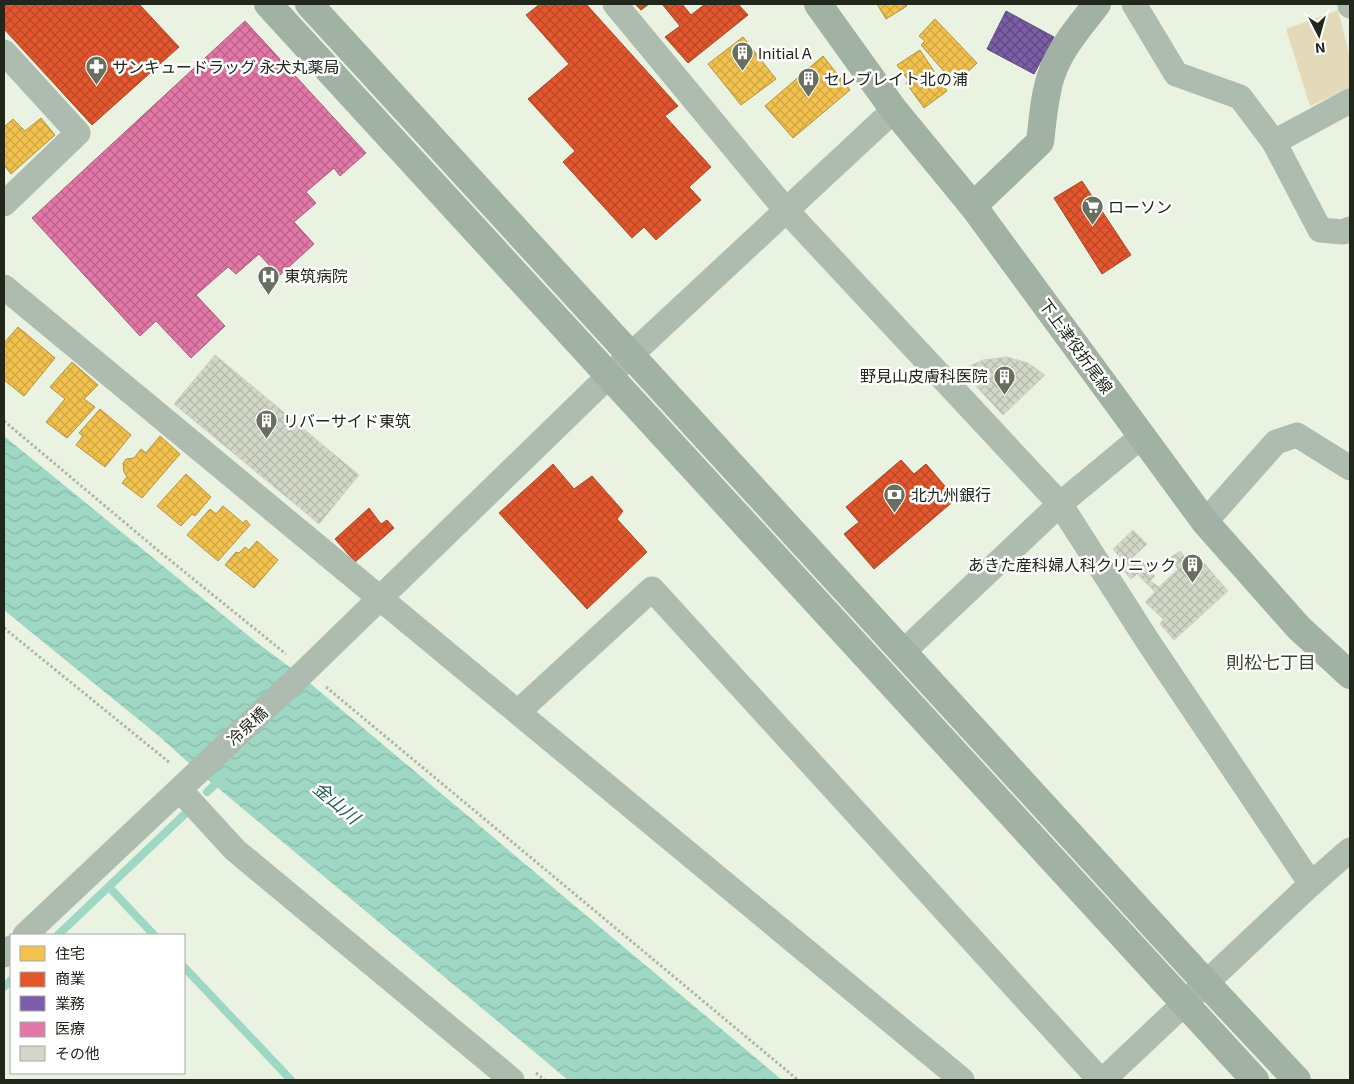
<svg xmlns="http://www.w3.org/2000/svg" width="1354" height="1084" font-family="'Exo 2','Noto Sans JP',sans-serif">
  <defs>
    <pattern id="water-waves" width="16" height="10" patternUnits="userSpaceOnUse" patternTransform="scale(1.25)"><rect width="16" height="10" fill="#9ed7c3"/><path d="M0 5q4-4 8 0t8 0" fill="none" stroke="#88b9a7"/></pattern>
    <pattern id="homes-cross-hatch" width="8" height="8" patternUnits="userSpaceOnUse" patternTransform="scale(1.25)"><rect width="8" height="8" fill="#f2c14e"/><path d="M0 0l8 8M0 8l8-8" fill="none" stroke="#cfa644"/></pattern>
    <pattern id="shops-cross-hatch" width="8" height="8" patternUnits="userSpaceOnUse" patternTransform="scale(1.25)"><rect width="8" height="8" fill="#e4572e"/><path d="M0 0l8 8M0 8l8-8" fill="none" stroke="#b84826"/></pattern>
    <pattern id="offices-cross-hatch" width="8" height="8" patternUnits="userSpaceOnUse" patternTransform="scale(1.25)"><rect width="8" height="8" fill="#7b5ea7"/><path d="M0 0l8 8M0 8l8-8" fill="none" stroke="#5f4a7f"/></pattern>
    <pattern id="health-cross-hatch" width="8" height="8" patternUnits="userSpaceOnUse" patternTransform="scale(1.25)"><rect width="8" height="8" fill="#e377a8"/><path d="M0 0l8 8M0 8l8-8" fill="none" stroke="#b86288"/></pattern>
    <pattern id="building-cross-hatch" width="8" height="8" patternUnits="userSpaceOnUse" patternTransform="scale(1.25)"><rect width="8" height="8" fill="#d3d7c8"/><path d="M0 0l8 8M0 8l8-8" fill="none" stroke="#b5b9ab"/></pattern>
  </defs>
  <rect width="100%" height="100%" fill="#eaf2e1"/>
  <polygon fill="#e4dab9" points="1338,10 1350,57 1350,88 1310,106 1286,29"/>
  <polygon fill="url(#water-waves)" points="4,436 256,642 299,674 782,1080 568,1080 200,773 160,737 4,610"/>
  <g fill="url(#homes-cross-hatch)" stroke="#b4933f">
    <polygon points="877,4 905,4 907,6 886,19"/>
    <polygon points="935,19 977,63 955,84 921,45 925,41 919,36"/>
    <polygon points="743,37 776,79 741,105 708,64"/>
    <polygon points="920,50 947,91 924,108 906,83 909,81 897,65"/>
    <polygon points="823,56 850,90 793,138 765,106"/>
    <polygon points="41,118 55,135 11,174 4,165 4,127 13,119 25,131"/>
    <polygon points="18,327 55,358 24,396 4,380 4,343"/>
    <polygon points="72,362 98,385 84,399 95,407 67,438 46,422 65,399 50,387"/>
    <polygon points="100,409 131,435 105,467 76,445 83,436 79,433"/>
    <polygon points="160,436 180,454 142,498 122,483 127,477 124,472 123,463 126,459 134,458 141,449 146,453"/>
    <polygon points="186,474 211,497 195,516 192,514 181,526 157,506"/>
    <polygon points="223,506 243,523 246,520 250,525 218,561 187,535 210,509 216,514"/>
    <polygon points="257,541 278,560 254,588 225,565 236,552 239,553 245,547 249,550"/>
  </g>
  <g fill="url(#shops-cross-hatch)" stroke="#aa4928">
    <polygon points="4,4 139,4 179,47 92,125 4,29"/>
    <polygon points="540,4 586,4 678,106 665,116 711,167 689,187 701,200 656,240 644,227 632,238 563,162 575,151 528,99 569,64 526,15"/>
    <polygon points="635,4 649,4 641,10"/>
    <polygon points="662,4 682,4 691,15 705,4 738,4 748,15 688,63 665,37 680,26"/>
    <polygon points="1082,181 1131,255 1102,274 1054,198"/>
    <polygon points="901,460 914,474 926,464 956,499 874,569 844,534 859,522 846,507"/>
    <polygon points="553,464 574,489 592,476 623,511 617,519 647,552 587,609 499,513"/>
    <polygon points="369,508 381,524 387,520 394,528 355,562 335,539"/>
  </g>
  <polygon fill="url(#offices-cross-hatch)" stroke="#604e7d" points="1006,11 1054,37 1034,74 987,49"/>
  <polygon fill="url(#health-cross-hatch)" stroke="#a95f7e" points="245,21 366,153 340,176 334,168 306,192 316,203 294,222 314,244 279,276 259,254 236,274 228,267 196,295 225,326 191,358 156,321 140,336 32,218"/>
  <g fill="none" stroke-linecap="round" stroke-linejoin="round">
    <g stroke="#9ed7c3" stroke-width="8">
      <polyline points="207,792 222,778"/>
      <polyline points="109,887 154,935"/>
      <polyline points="58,935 187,812"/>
      <polyline points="184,967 291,1080"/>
      <polyline points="4,987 11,980"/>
    </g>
  </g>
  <g fill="url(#building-cross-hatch)" stroke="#cfd3c4">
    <polygon points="215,355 359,475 319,524 174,404"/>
    <polygon points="1007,357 1028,363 1045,375 1003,415 961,370 983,360"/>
    <polygon points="1133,530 1147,544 1132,558 1137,565 1142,561 1155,576 1150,581 1159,587 1178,569 1170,558 1180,551 1189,562 1197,555 1228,591 1174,640 1160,624 1163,619 1145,602 1155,592 1137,574 1131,579 1122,569 1126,565 1113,549"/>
  </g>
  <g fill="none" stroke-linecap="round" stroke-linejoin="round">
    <g stroke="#adb6ab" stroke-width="3" stroke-dasharray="2.5 2.5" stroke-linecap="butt">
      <polyline points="4,421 155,548 286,654"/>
      <polyline points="4,628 170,763"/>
      <polyline points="326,687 798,1080"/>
      <polyline points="536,1073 545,1080"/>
    </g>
    <g stroke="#aebcb0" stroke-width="25">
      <polyline points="615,4 785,209 1060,504 1149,643 1311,884"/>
      <polyline points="1134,4 1176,74 1240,97 1274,142 1320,230 1343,232 1350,229"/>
      <polyline points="1350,4 1350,6"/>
      <polyline points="4,52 78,133 4,204"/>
      <polyline points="1274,142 1350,101"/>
      <path d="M4,287C323,552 643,815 962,1080"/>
      <polyline points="1205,522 1276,442 1297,435 1350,468"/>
      <polyline points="903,652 1060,504 1142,436"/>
      <polyline points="519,711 652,589 1100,1080"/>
      <polyline points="180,790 235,850 512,1080"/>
      <polyline points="25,935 303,673 620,365 894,110"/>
      <polyline points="4,955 11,948"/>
      <polyline points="1103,1080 1311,884 1350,850"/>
    </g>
    <g stroke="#a1b1a3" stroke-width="28">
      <polyline points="268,4 1255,1080"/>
      <polyline points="309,4 1206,983 1297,1080"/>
      <polyline points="818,4 894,110 973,206 1205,522 1299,628 1350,675"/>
      <path d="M973,206L1040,142C1043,119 1044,95 1052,73C1061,47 1081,25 1097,4"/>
    </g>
  </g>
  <defs>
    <symbol id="building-pin" viewBox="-11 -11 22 30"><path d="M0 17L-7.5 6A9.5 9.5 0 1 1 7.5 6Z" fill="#686e60" stroke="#fff"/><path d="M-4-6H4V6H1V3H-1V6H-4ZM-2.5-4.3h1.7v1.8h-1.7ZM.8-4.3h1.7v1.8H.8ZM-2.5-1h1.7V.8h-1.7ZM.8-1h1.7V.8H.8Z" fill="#fff"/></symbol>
    <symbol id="pharmacy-pin" viewBox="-11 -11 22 30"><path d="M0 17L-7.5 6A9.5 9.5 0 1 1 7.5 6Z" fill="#686e60" stroke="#fff"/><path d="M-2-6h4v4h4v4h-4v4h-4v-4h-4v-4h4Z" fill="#fff"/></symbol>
    <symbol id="supermarket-pin" viewBox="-11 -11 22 30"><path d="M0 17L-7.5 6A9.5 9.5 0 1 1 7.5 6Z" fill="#686e60" stroke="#fff"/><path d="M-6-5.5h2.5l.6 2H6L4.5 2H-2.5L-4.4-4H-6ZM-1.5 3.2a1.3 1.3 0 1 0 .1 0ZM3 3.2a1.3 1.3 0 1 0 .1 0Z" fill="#fff"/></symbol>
    <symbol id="hospital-pin" viewBox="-11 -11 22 30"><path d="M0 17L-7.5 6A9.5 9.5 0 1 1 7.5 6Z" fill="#686e60" stroke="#fff"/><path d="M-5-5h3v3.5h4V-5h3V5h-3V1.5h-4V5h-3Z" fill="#fff"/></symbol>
    <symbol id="bank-pin" viewBox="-11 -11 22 30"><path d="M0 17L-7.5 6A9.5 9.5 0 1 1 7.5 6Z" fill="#686e60" stroke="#fff"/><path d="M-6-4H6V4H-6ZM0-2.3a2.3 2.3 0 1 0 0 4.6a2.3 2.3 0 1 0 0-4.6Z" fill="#fff"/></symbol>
  </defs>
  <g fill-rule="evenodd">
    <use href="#building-pin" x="730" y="40" width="25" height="34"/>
    <use href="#pharmacy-pin" x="84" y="54" width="25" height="34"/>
    <use href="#building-pin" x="796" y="66" width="25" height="34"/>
    <use href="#supermarket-pin" x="1080" y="194" width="25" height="34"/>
    <use href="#hospital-pin" x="256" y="264" width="25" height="34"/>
    <use href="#building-pin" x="992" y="364" width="25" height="34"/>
    <use href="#building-pin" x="254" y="408" width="25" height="34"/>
    <use href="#bank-pin" x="882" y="482" width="25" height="34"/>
    <use href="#building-pin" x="1180" y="552" width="25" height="34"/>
  </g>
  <g text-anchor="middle" stroke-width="5" stroke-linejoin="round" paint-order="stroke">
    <g font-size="16" fill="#22271b" stroke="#fff" text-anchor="start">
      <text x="758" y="59">Initial A</text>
      <text x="112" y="73">サンキュードラッグ 永犬丸薬局</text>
      <text x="824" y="85">セレブレイト北の浦</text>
      <text x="1108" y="213">ローソン</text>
      <text x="284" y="282">東筑病院</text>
      <text x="988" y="382" text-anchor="end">野見山皮膚科医院</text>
      <text x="283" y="427">リバーサイド東筑</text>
      <text x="911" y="501">北九州銀行</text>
      <text x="1176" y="571" text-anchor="end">あきた産科婦人科クリニック</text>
    </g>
    <g font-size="16" fill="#22271b" stroke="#fff">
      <text transform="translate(1076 346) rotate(54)" y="6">下上津役折尾線</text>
      <text transform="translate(247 726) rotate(-43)" y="6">冷泉橋</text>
    </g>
    <g font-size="18" fill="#3b472c" stroke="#fff">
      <text x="1271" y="669">則松七丁目</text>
    </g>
    <g font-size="18" font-style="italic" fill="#226152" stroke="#fff">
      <text transform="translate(336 803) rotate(40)" y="6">金山川</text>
    </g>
  </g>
  <rect width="1354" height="1084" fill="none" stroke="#22271b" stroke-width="10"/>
  <rect x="10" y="934" width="175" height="140" fill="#ffffff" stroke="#a7a9a4"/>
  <rect x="20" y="946" width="25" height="15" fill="#f2c14e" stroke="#a7a9a4"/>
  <text x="55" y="959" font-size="15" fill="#22271b">住宅</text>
  <rect x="20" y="972" width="25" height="15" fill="#e4572e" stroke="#a7a9a4"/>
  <text x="55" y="984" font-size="15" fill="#22271b">商業</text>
  <rect x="20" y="996" width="25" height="15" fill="#7b5ea7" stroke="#a7a9a4"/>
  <text x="55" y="1009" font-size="15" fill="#22271b">業務</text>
  <rect x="20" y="1022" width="25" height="15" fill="#e377a8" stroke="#a7a9a4"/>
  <text x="55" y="1034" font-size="15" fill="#22271b">医療</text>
  <rect x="20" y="1046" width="25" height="15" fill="#d3d7c8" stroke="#a7a9a4"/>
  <text x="55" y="1059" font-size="15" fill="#22271b">その他</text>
  <g transform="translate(1319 35) rotate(174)" stroke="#ffffff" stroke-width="4" paint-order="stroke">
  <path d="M0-4L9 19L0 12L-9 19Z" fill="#22271b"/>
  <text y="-8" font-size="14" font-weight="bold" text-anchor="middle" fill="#22271b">N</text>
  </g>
</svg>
